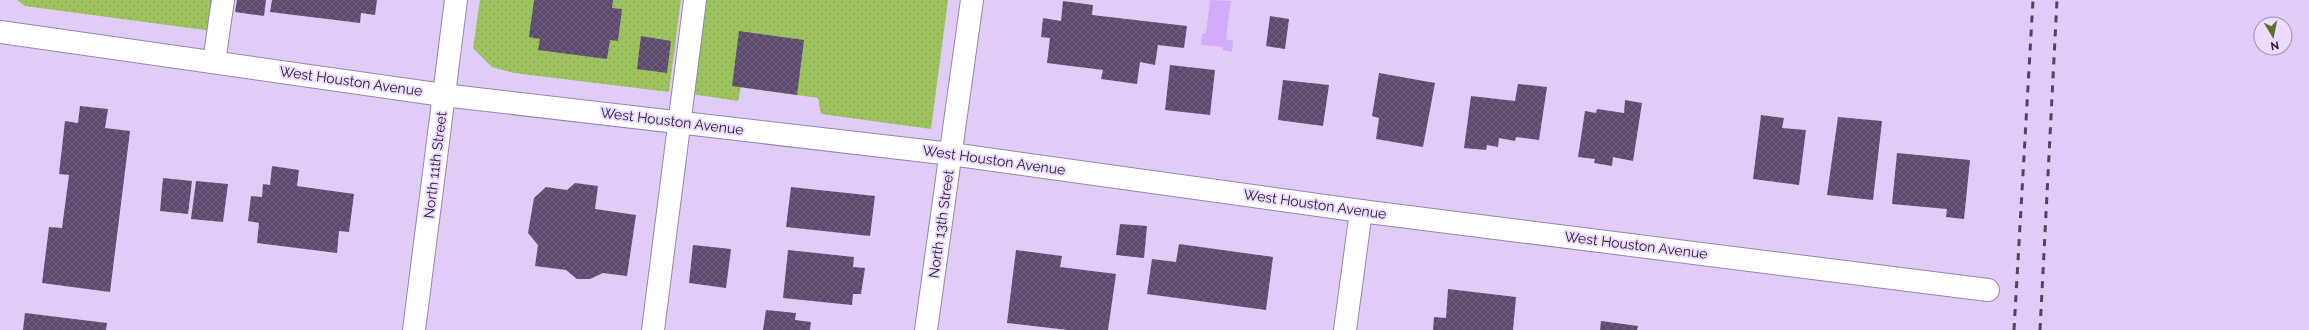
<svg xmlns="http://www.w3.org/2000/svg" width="2309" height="330" font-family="Raleway,sans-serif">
  <defs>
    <pattern id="grass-dots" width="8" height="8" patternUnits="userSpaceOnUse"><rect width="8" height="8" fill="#9dc35e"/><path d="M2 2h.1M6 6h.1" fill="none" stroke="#87a752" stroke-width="1.8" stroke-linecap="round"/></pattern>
    <pattern id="building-cross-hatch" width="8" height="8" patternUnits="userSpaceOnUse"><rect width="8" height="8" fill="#5c4a6f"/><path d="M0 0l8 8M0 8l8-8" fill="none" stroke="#70617f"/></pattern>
  </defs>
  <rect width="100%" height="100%" fill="#e1ccf8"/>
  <g fill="url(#grass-dots)">
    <polygon points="17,0 216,0 212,31 25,6"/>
    <polygon points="480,0 681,0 669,92 514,73 492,67 473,48"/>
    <polygon points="703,0 948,0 931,129 821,114 818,98 741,87 738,101 691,94"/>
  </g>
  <polygon fill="#d2acfa" points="1210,0 1231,1 1226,39 1233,41 1232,52 1223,50 1223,47 1201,45 1202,34 1206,33"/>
  <g fill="url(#building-cross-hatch)">
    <polygon points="237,0 266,0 264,16 235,12"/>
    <polygon points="272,0 377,0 375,15 361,13 360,23 270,12"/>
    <polygon points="534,0 613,0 612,8 622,9 618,41 610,40 607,59 538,50 540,39 529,37"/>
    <polygon points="1063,1 1093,5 1092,15 1187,26 1184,48 1158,45 1155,65 1140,62 1137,84 1101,79 1103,70 1047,63 1050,38 1041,37 1043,18 1061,21"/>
    <polygon points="1270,16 1289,19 1285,49 1266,46"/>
    <polygon points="739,31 804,40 797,95 732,86"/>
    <polygon points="641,36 671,41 667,73 637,69"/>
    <polygon points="1170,65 1215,70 1210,115 1165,110"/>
    <polygon points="1379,73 1435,83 1423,147 1376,139 1379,118 1372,116"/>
    <polygon points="1283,80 1329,85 1323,126 1278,120"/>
    <polygon points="1518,84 1547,87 1539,140 1516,137 1515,141 1499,138 1498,147 1487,145 1486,150 1464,148 1471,96 1515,101"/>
    <polygon points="1625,100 1642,103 1633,161 1613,157 1612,166 1594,163 1595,159 1578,157 1585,111 1596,113 1597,109 1624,113"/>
    <polygon points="80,106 108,109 105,128 130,131 110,292 42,283 49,227 62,228 69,175 59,174 65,121 78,123"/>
    <polygon points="1761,115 1784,118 1782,128 1806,130 1799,185 1753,179"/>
    <polygon points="1838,117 1882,121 1873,200 1827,195"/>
    <polygon points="1897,153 1970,160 1964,219 1946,217 1947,209 1892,204"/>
    <polygon points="272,166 299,170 297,186 354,194 349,232 339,231 337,253 257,243 259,223 248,221 251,196 262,197 263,184 270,185"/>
    <polygon points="163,178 192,181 188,214 160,211"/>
    <polygon points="196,181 228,184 223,222 191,219"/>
    <polygon points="575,183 598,186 595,209 636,215 627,276 603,273 590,279 577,279 566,270 535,266 538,245 528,233 534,198 546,187 567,190"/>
    <polygon points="791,187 875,196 870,236 786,227"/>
    <polygon points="1120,224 1147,226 1144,258 1116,255"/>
    <polygon points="1179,244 1273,257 1266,310 1147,294 1152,259 1176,262"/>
    <polygon points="693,245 731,249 726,288 689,283"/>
    <polygon points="788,250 854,257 853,267 865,268 861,294 853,294 852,305 783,298"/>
    <polygon points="1016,250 1062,256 1060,267 1116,274 1108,330 1068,330 1007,323"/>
    <polygon points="1448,289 1516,297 1513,330 1433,330 1434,317 1446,318"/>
    <polygon points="766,310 796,313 795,320 811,322 810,330 763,330"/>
    <polygon points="25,313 107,323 106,330 23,330"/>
    <polygon points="1601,321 1638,326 1637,330 1600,330"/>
  </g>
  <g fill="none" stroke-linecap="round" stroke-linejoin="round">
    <defs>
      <g id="minor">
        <polyline points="0,32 443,95 951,154 1361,211 1988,290"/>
        <polyline points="214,62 223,0"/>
        <polyline points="414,330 456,0"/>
        <polyline points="653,330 695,0"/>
        <polyline points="926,330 972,0"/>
        <polyline points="1345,330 1361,211"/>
      </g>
    </defs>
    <use href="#minor" stroke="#9884ad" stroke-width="24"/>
    <use href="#minor" stroke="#fff" stroke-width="22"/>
    <g stroke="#50465c" stroke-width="3" stroke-dasharray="7 7" stroke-linecap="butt">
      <polyline points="2014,330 2033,0"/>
      <polyline points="2040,330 2057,0"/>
    </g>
  </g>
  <g text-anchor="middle" stroke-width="4" stroke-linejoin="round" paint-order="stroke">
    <g font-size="14" fill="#292131" stroke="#ecdbff">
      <text transform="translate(351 81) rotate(8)" y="5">West Houston Avenue</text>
      <text transform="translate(672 121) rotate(7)" y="5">West Houston Avenue</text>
      <text transform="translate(994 160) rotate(8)" y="5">West Houston Avenue</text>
      <text transform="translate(435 165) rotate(-83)" y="5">North 11th Street</text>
      <text transform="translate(1315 204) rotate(8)" y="5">West Houston Avenue</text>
      <text transform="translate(941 224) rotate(-82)" y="5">North 13th Street</text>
      <text transform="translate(1636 245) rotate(7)" y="5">West Houston Avenue</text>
    </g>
  </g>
  <g transform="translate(2273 36) rotate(170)"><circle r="19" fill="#ecdbff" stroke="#9e91ad"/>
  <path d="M0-3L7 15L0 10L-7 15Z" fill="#587326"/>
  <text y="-6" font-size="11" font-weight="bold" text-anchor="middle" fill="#292131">N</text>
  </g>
</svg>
